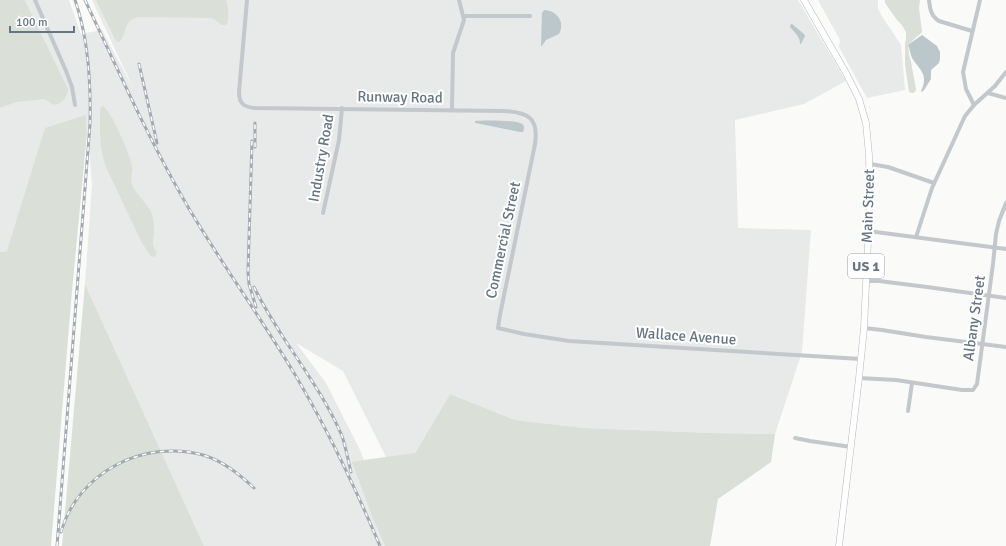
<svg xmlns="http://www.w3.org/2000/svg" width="1006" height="546" font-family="Signika,sans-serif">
  <rect width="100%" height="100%" fill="#fafaf8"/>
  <g fill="#e8e9e9">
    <polygon points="0,0 69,0 81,34 102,30 134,90 92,0 798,0 846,81 804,104 735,120 738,228 811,230 802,352 775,434 711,433 584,428 515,420 450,394 398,481 343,371 296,343 326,383 360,450 399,546 204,546 85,284 92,184 86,116 7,251 0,252"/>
    <polygon points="818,0 878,0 878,8 881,15 901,45 905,90 867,98 839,47 840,40"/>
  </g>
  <g fill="#dadfd7">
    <path d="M0,0H25V1L68,89C68,96 61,107 52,104C49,102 48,100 43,99L16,102L0,108Z"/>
    <path d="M96,0H226C228,7 230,19 226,25H222L214,19L210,18L138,17C136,18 133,19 131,20C124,25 126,36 119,42L116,41Z"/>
    <polygon points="885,0 920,0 919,8 922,32 908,45 909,54 911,62 916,89 915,92 912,93 909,92 905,64 905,44 906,38 906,32 902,25 897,20 885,3"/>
    <path d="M103,106C112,112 130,155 132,166C133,172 130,178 132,184C136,196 151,205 153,218C154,222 154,228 154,233C154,237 152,241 153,245C154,248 155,251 157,253L154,257L151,256L142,243L105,165L101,147L100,132V108Z"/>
    <polygon points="86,115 87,133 71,302 51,546 0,546 0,252 7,251 45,128"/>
    <polygon points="85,284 204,546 62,546"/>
    <polygon points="450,394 515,420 584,428 711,433 775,434 771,462 718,499 710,546 385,546 372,516 352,462 364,460 415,453"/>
  </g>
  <g fill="#bbc7cb">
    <path d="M544,10C556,10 566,22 559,34L546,40L541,47L542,13Z"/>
    <path d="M791,24H792L804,34L805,36L801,44H800C800,36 795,33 790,27Z"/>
    <path d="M922,35L937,46L940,52V59L939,63L931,70V79L924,90L922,92L921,91C922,88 924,85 924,81C925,72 917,66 912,58C910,54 910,49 908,45Z"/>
    <path d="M475,121C483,120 517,120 522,124C525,126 524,130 523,132H520L476,123H475Z"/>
  </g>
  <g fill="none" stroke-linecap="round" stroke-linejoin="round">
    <defs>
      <polyline id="primary" points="804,0 846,73 859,99 866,123 869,155 870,198 864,328 859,378 839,546"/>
    </defs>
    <use href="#primary" stroke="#b5babe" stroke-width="7"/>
    <g stroke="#c3c8cc" stroke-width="4">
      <polyline points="35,0 66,71 72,87 75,105"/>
      <path d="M247,0L239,92C239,104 244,107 255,108L504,111C528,112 539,118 535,144L500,315L498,328L524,334L569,341L861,359"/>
      <path d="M929,0C930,9 931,16 939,21L972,31"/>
      <polyline points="463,16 530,16"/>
      <polyline points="988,93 1006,98"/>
      <polyline points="974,105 966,89 963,72 980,0"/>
      <polyline points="452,110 453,53 464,20 459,0"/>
      <polyline points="870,164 888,167 934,183"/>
      <polyline points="323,213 339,140 342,108"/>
      <polyline points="868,231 1006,249"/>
      <polyline points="916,237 932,188 965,116 974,105 995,86 1006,72"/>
      <polyline points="866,281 879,281 927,287 1006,298"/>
      <polyline points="864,328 882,330 926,337 1006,347"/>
      <polyline points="859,378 896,380 962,390 973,390 977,384 993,264 996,234 999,221 1006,203"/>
      <polyline points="908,411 912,383"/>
      <polyline points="795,438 810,441 851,447"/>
    </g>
    <use href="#primary" stroke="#fff" stroke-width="6"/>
    <defs>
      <g id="rail">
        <path d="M85,0C118,70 149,140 188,207C221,263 260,316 294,373C327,428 355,487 380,546"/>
        <polyline points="139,64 157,143"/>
        <polyline points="252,141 248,272 249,284 256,307"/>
        <polyline points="255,147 255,123"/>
        <path d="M254,287C262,304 273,321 283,337C304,369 327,401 342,436C346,448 348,460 351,472"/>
        <path d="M61,532C78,472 144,439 203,455C223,461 239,474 254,488"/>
        <path d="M57,546L90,124C91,85 88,37 75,0"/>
      </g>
    </defs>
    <use href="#rail" stroke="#a2aab0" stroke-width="3"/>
    <use href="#rail" stroke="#fff" stroke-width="1.5" stroke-dasharray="4.5" stroke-linecap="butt"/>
  </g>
  <g text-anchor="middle" stroke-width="4" stroke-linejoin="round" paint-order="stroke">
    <rect fill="#fff" stroke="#939fa8" stroke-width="1" x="848" y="254" width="36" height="24" rx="3"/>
    <g font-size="14" font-weight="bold" fill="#657683">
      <text x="866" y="271">US 1</text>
    </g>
    <g font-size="15" fill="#657683" stroke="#fff">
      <text transform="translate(400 97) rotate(1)" y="5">Runway Road</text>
      <text transform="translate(321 158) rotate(-80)" y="5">Industry Road</text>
      <text transform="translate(868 206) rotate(-88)" y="5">Main Street</text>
      <text transform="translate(503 240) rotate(-78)" y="5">Commercial Street</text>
      <text transform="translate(974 318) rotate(-82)" y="5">Albany Street</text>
      <text transform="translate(686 336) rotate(4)" y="5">Wallace Avenue</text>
    </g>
  </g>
  <path d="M10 26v6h64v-6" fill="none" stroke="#657683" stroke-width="2"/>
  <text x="16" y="26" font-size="12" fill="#657683" stroke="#ffffff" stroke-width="3" paint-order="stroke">100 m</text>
</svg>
